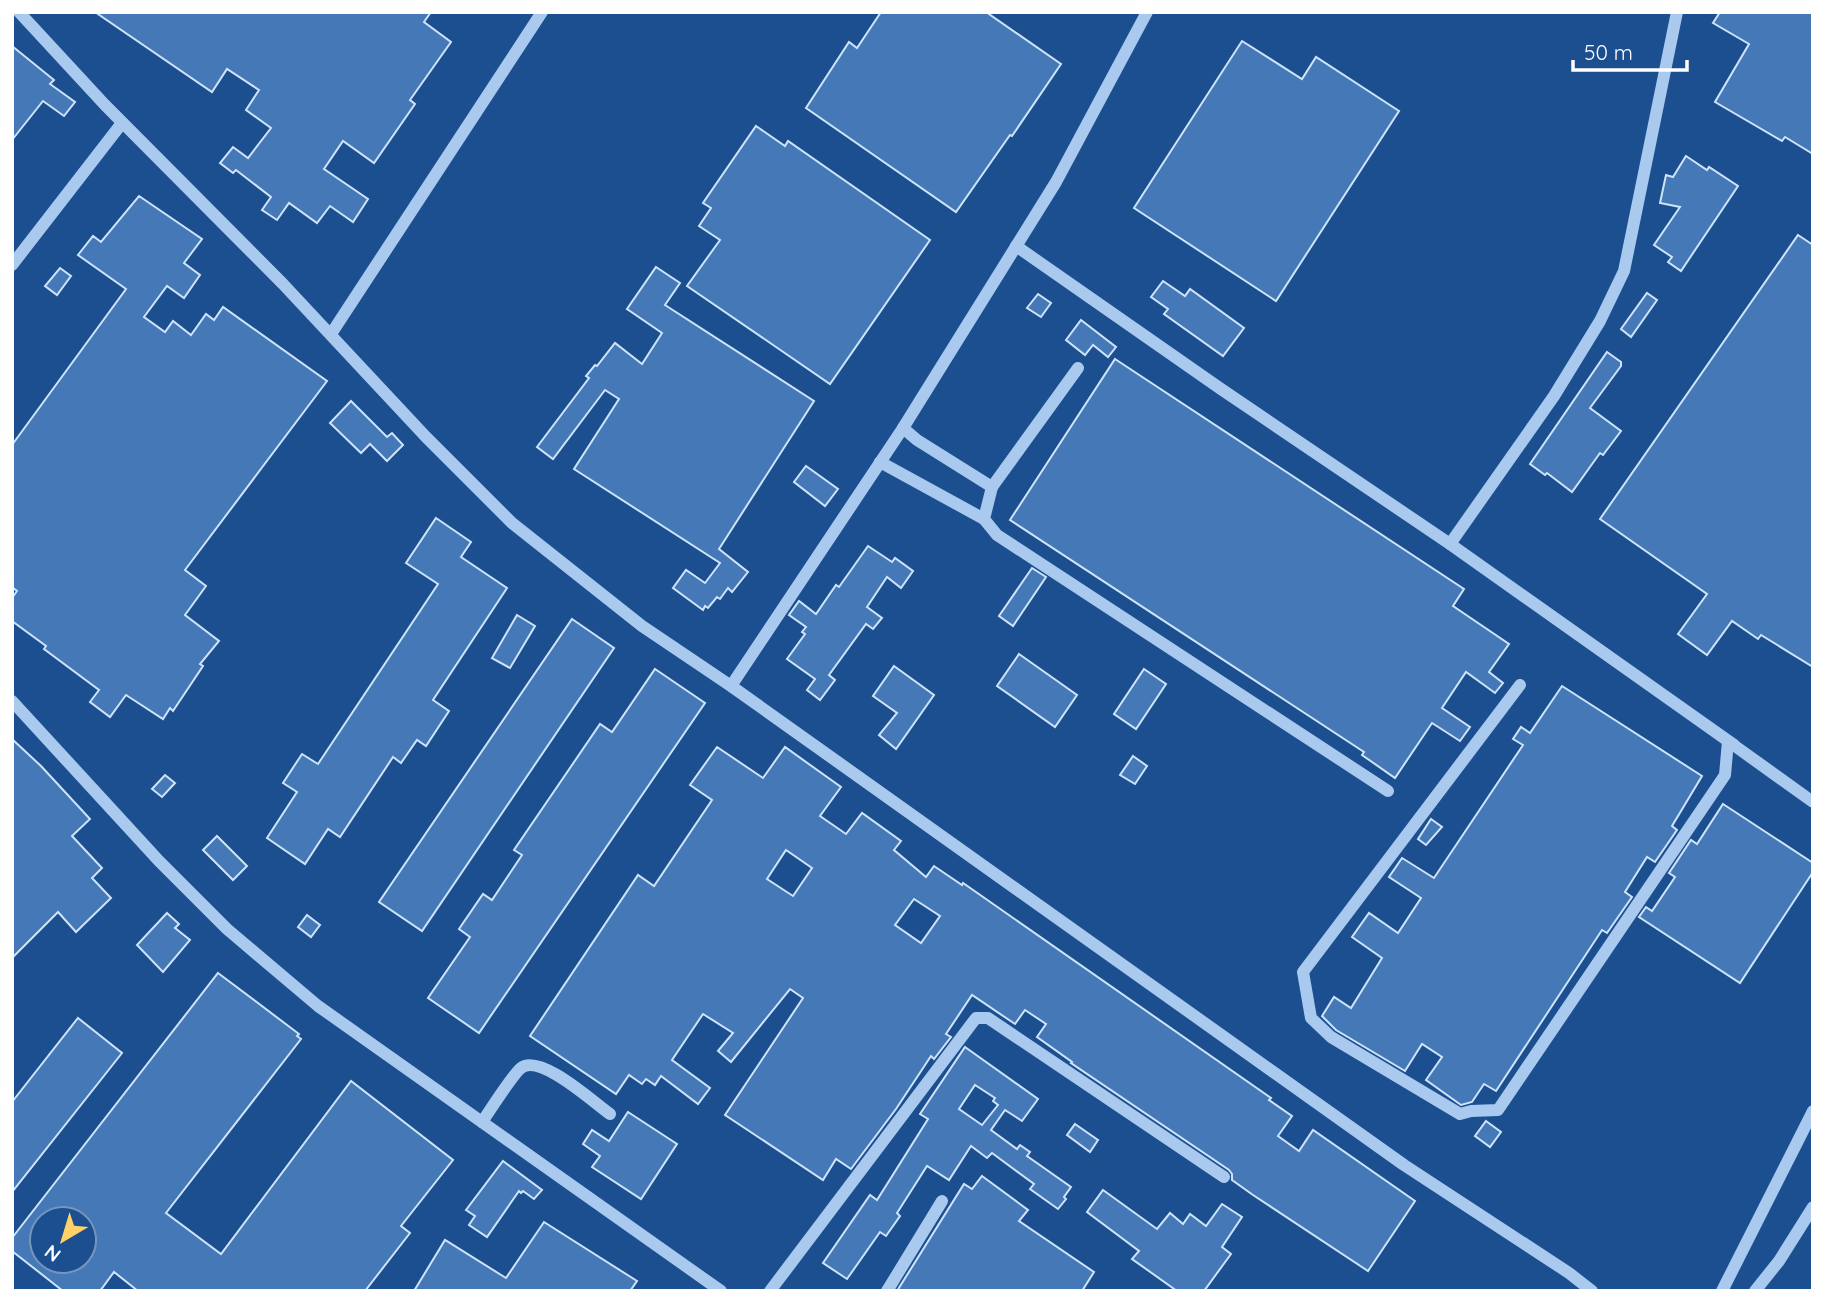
<svg xmlns="http://www.w3.org/2000/svg" width="1825" height="1303" font-family="Quicksand,sans-serif">
  <rect width="100%" height="100%" fill="#1b4f8f"/>
  <g fill="#4478b7" stroke="#cfe3fa" stroke-width="2" fill-rule="evenodd">
    <polygon points="95,12 431,12 424,22 451,42 410,100 415,104 374,163 343,141 324,169 368,199 353,222 330,206 317,223 289,203 277,220 262,210 271,197 236,170 233,173 220,163 233,147 248,158 271,128 246,110 259,90 227,69 212,92"/>
    <polygon points="881,12 986,12 1061,64 1012,136 1010,135 956,212 806,108 849,42 857,48"/>
    <polygon points="1720,12 1813,12 1813,154 1785,137 1782,141 1715,102 1749,44 1713,23"/>
    <polygon points="1242,41 1302,79 1316,57 1399,111 1276,301 1134,208"/>
    <polygon points="12,46 54,80 50,84 75,102 64,116 43,101 12,140"/>
    <polygon points="756,126 785,146 788,141 930,240 830,384 687,286 720,240 699,226 711,208 703,203"/>
    <polygon points="1686,156 1707,170 1709,167 1738,186 1681,271 1668,262 1672,257 1654,245 1680,207 1660,203 1666,175 1673,177"/>
    <polygon points="139,196 202,239 184,263 200,275 184,298 167,286 144,317 165,332 173,321 191,335 206,314 214,320 223,307 327,381 185,570 206,586 185,615 219,641 200,664 203,666 173,711 170,708 163,719 126,695 110,717 90,702 99,690 44,649 46,646 12,621 12,598 17,591 12,587 12,445 126,289 78,255 93,236 101,242"/>
    <polygon points="1798,235 1813,245 1813,667 1761,635 1758,639 1732,621 1707,655 1678,634 1707,594 1600,519"/>
    <polygon points="656,267 680,283 665,305 814,401 719,549 748,572 732,592 728,588 720,599 717,597 708,608 705,606 703,610 673,588 686,570 705,583 720,563 574,469 619,399 605,390 553,459 537,447 589,378 586,376 595,365 597,366 615,343 642,364 662,333 627,309"/>
    <polygon points="60,268 71,276 57,295 45,286"/>
    <polygon points="1163,281 1185,296 1190,289 1244,328 1223,356 1164,314 1168,309 1151,297"/>
    <polygon points="1647,293 1657,300 1631,337 1621,329"/>
    <polygon points="1038,294 1051,303 1041,317 1027,308"/>
    <polygon points="1081,320 1116,347 1108,357 1093,345 1085,355 1066,340"/>
    <polygon points="1607,352 1621,362 1621,366 1590,408 1621,431 1603,455 1600,453 1572,492 1547,473 1545,475 1530,464"/>
    <polygon points="1115,359 1464,589 1453,606 1509,644 1489,672 1503,683 1495,693 1466,672 1442,708 1470,727 1460,741 1432,723 1395,778 1362,755 1364,752 1010,520"/>
    <polygon points="351,401 387,437 392,433 403,445 387,461 370,444 361,453 330,423"/>
    <polygon points="806,466 838,489 825,506 794,482"/>
    <polygon points="436,518 471,542 461,557 507,588 433,700 449,711 426,746 417,740 401,763 393,757 340,837 328,829 305,864 267,838 297,792 283,783 302,754 318,764 438,584 406,563"/>
    <polygon points="868,546 892,562 895,558 913,571 901,588 887,577 867,607 882,618 873,629 866,624 829,675 835,680 820,700 807,690 815,679 787,659 805,634 802,632 806,627 789,615 799,601 816,614 836,585 839,587"/>
    <polygon points="1032,568 1046,577 1013,626 999,616"/>
    <polygon points="517,615 535,626 510,668 492,658"/>
    <polygon points="572,619 614,648 422,931 379,902"/>
    <polygon points="1019,654 1077,695 1055,727 997,686"/>
    <polygon points="894,666 934,695 896,749 879,735 897,713 873,696"/>
    <polygon points="655,669 705,703 479,1033 428,998 470,937 459,929 483,894 492,900 522,855 514,850 600,724 612,732"/>
    <polygon points="1144,669 1166,684 1136,729 1114,714"/>
    <polygon points="1562,686 1702,776 1672,826 1677,830 1655,862 1647,857 1625,892 1632,897 1607,933 1602,930 1496,1091 1484,1084 1472,1102 1461,1105 1426,1080 1442,1057 1422,1044 1405,1071 1336,1030 1322,1016 1334,997 1351,1008 1382,958 1352,937 1369,913 1398,933 1421,898 1389,877 1402,858 1434,878 1523,745 1513,739 1521,727 1530,733"/>
    <polygon points="12,739 41,766 90,819 72,836 102,868 92,878 111,898 76,932 58,912 12,958"/>
    <path d="M717,747L763,778L785,747L841,787L820,816L846,834L862,813L901,841L894,850L926,877L934,866L962,885L963,883L1271,1098L1269,1100L1292,1116L1278,1136L1299,1151L1313,1130L1415,1201L1368,1271L1253,1195L1232,1180V1174L1229,1170L1071,1063L1072,1062L1037,1037L1046,1024L1025,1010L1015,1024L972,995L946,1034L951,1037L934,1059L931,1056L896,1109L851,1169L836,1159L823,1180L725,1115L803,998L790,989L731,1062L718,1051L733,1033L703,1014L672,1060L710,1088L698,1104L661,1076L655,1085L646,1079L642,1084L629,1075L616,1094L530,1036L638,875L654,886L712,800L690,785ZM786,850L812,868L793,896L767,879ZM914,899L940,916L921,943L895,925Z"/>
    <polygon points="1133,756 1147,766 1135,784 1120,775"/>
    <polygon points="165,775 175,783 162,797 152,789"/>
    <polygon points="1723,804 1813,863 1813,872 1740,983 1639,917 1646,907 1652,911 1675,877 1669,873 1691,840 1697,844"/>
    <polygon points="1431,819 1442,827 1426,845 1418,839"/>
    <polygon points="217,836 247,866 233,880 203,850"/>
    <polygon points="167,913 179,924 175,928 190,940 163,972 137,945"/>
    <polygon points="307,915 320,925 311,937 298,927"/>
    <path d="M218,973L299,1034L297,1036L301,1039L166,1213L221,1254L351,1081L453,1160L401,1226L410,1233L365,1291H138L114,1272L100,1291H63L12,1251V1238ZM42,1219H84V1261H42Z"/>
    <polygon points="78,1018 122,1053 12,1192 12,1102"/>
    <path d="M965,1047L1038,1099L1022,1121L1005,1110L991,1130L1017,1149L1020,1145L1030,1152L1027,1156L1071,1187L1064,1197L1066,1199L1058,1209L1030,1189L1034,1184L992,1153L987,1158L971,1146L949,1180L927,1166L897,1213L900,1216L886,1236L880,1232L847,1279L823,1263L870,1195L877,1200L928,1119L920,1114ZM975,1085L995,1098L993,1101L998,1105L982,1125L959,1109Z"/>
    <polygon points="628,1112 677,1144 641,1199 592,1167 600,1156 583,1144 592,1130 609,1141"/>
    <polygon points="1486,1121 1501,1132 1490,1147 1475,1136"/>
    <polygon points="1075,1124 1098,1140 1090,1152 1067,1135"/>
    <polygon points="503,1161 542,1190 534,1199 523,1191 521,1193 519,1191 487,1237 469,1225 475,1216 466,1210"/>
    <polygon points="982,1176 1028,1210 1019,1221 1094,1272 1082,1291 897,1291 964,1184 972,1189"/>
    <polygon points="1103,1190 1157,1229 1170,1213 1183,1224 1190,1214 1206,1226 1222,1204 1242,1217 1222,1247 1231,1254 1204,1291 1177,1291 1132,1259 1139,1251 1087,1212"/>
    <polygon points="544,1222 637,1281 630,1291 414,1291 445,1240 506,1278"/>
  </g>
  <g fill="none" stroke-linecap="round" stroke-linejoin="round">
    <g stroke="#a9c9ee" stroke-width="12">
      <polyline points="19,12 105,105 283,284 426,437 512,523 642,626 731,686 1404,1165 1569,1273 1592,1291"/>
      <polyline points="1016,246 1221,389 1450,544 1734,745"/>
      <polyline points="12,265 122,123"/>
      <polyline points="331,334 542,12"/>
      <polyline points="903,428 917,440 992,487 984,519 997,535 1388,791"/>
      <polyline points="880,462 984,519"/>
      <polyline points="992,487 1078,368"/>
      <polyline points="1450,544 1554,396 1600,321 1624,271 1677,12"/>
      <polyline points="1520,685 1303,972 1311,1018 1331,1037 1460,1114 1471,1111 1498,1110 1725,775 1728,741 1813,802"/>
      <polyline points="731,686 903,428 1056,182 1147,12"/>
      <polyline points="12,701 159,861 227,929 318,1006 721,1291"/>
      <path d="M482,1122C489,1112 513,1074 521,1068C540,1053 593,1102 610,1114"/>
      <polyline points="770,1291 976,1018 988,1018 1224,1177"/>
      <polyline points="887,1291 942,1201"/>
      <polyline points="1722,1291 1813,1111"/>
      <polyline points="1755,1291 1779,1261 1813,1207"/>
    </g>
  </g>
  <rect width="1825" height="1303" fill="none" stroke="#ffffff" stroke-width="28"/>
  <g transform="translate(63 1240) rotate(218)"><circle r="33" fill="#1b4f8f" stroke="#7695bc" stroke-width="2"/>
  <path d="M0-5L12 26L0 18L-12 26Z" fill="#ffd166"/>
  <text y="-10" font-size="19" font-weight="bold" text-anchor="middle" fill="#ffffff">N</text>
  </g>
  <path d="M1573 60v10h114v-10" fill="none" stroke="#ffffff" stroke-width="3.5"/>
  <text x="1584" y="60" font-size="21" fill="#ffffff" stroke="#1b4f8f" stroke-width="5" paint-order="stroke">50 m</text>
</svg>
